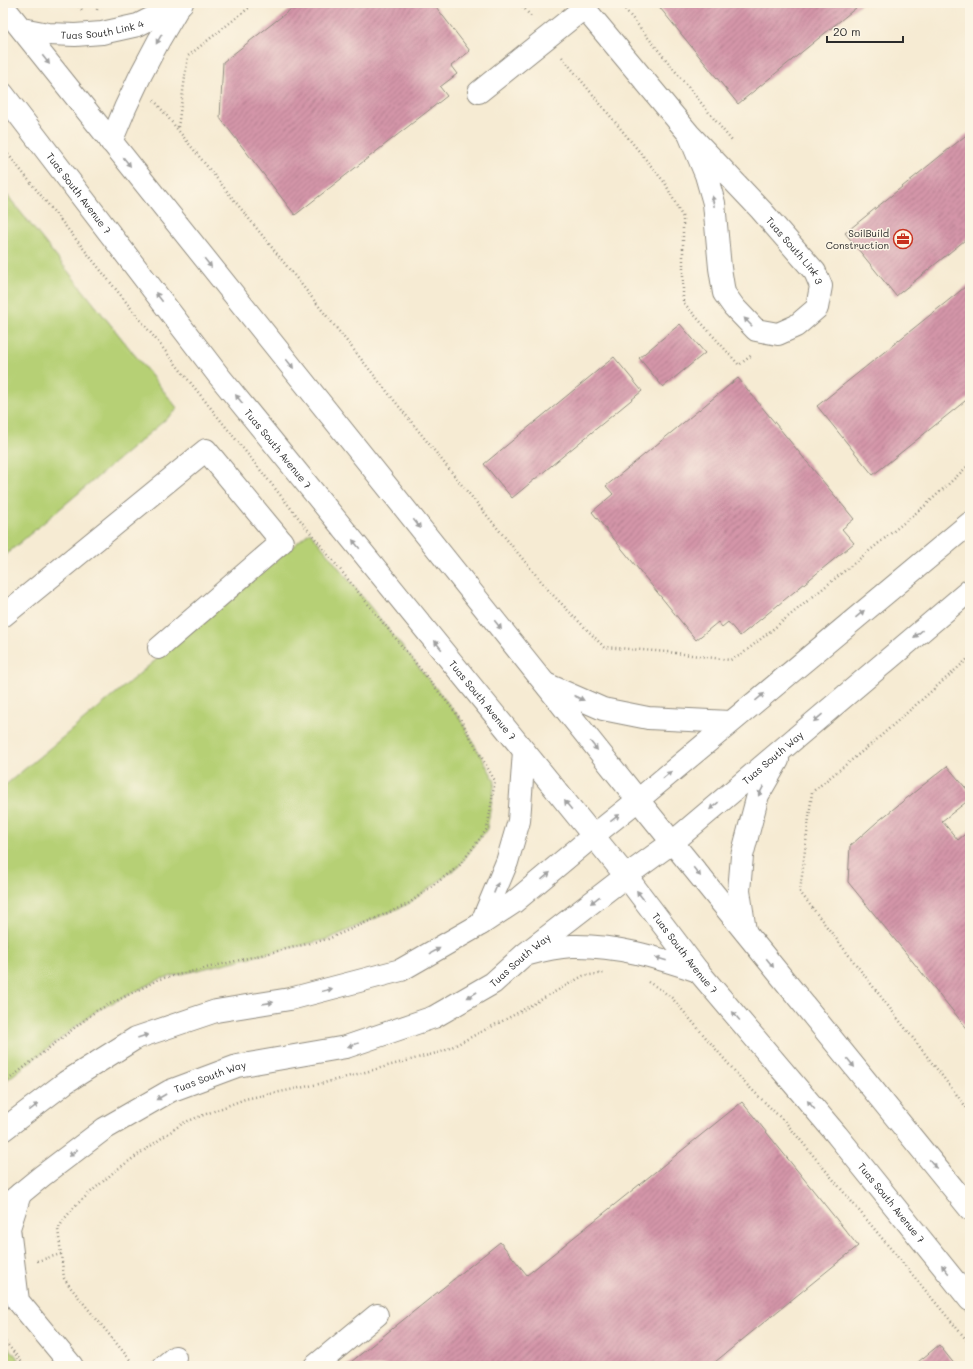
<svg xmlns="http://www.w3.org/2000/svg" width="973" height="1369" font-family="Mali,sans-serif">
  <defs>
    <pattern id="building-hatch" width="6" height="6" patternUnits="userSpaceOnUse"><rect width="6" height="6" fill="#d495a9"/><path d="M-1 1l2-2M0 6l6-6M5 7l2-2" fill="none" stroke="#ac7a8a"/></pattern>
  </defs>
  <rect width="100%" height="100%" fill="#fcf5e5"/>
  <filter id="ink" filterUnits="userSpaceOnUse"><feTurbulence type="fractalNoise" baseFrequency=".025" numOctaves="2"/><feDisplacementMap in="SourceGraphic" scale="8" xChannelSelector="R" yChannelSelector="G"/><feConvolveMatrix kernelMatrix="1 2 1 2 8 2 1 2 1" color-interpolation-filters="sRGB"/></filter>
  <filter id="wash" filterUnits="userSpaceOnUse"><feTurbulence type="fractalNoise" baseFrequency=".012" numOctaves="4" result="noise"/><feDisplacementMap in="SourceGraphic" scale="16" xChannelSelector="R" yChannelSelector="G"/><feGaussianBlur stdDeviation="0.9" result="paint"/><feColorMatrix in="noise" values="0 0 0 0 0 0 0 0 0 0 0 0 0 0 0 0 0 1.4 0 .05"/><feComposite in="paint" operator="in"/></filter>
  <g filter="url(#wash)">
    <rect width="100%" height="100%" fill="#f6ebd3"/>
    <g fill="#b6d075" stroke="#707e50">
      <polygon points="3,190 178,409 3,557"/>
      <polygon points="310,532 459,717 495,781 487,829 459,866 408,904 328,939 160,979 96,1011 3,1083 3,787"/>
      <polygon points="3,1340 24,1366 3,1366"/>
    </g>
    <g id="blocks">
      <g fill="url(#building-hatch)">
        <polygon points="299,3 433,3 470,51 451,66 457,74 440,87 447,96 295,215 220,118 223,62"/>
        <polygon points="656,3 862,3 738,104"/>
        <polygon points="970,132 970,236 896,296 845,233"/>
        <polygon points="970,283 970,397 873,475 817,406"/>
        <polygon points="680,324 705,353 663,387 639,358"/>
        <polygon points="614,357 642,391 512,498 484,464"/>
        <polygon points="738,378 854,519 842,529 854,543 740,636 728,622 722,627 718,622 696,640 592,512 613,494 606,486"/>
        <polygon points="947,766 970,793 970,799 942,821 958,840 970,830 970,1032 848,882 850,846 877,822"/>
        <polygon points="742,1102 858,1246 710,1366 346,1366 500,1242 527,1275"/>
        <polygon points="939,1345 956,1366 913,1366"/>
      </g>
    </g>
  </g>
  <g filter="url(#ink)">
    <use href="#blocks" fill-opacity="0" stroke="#908b7f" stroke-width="1"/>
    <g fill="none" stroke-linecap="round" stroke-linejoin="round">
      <defs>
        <g id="minor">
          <path id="s1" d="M580,3L689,134L761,210L815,272L821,286L817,308L796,326L778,334L756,330L734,307L724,293L720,268L714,203L706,175L689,134"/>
          <polyline points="3,6 638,800 970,1209"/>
          <path id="s2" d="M22,29L48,34L75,35L102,33L138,25L182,3"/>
          <polyline points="479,92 584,8"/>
          <path id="s3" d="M3,94L219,376L626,876L698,971L837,1135L970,1300"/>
          <path d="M111,142C130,93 152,50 179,6"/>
          <polyline points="3,616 206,450 282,542 159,648"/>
          <polyline points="546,684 603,709 648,718 730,722"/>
          <polyline points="481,924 507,862 519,821 524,751"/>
          <polyline points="745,931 739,891 742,856 758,795 778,760"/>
          <path d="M529,954C543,950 557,947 572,946C616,945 656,957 698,971"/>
          <polyline points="3,1130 66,1082 136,1038 216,1011 290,999 401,970 481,924 513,903 593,836 638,800 970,523"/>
          <polyline points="20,1194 9,1228 18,1301 72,1366"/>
          <path id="s4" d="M3,1208L42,1176L104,1129L170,1091L237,1066L346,1047L434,1017L493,983L525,954L626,876L673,842L970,590"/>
          <polyline points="164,1366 175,1357"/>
          <polyline points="315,1366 377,1315"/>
        </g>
      </defs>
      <use href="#minor" stroke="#908b7f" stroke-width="24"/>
      <g stroke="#908b7f" stroke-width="2.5" stroke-dasharray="1 3" stroke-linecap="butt">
        <polyline points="76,3 82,10"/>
        <polyline points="520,3 532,18"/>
        <polyline points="620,3 732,141"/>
        <polyline points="97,10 98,3"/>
        <polyline points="562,57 665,183 683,218 683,302 739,365 752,355"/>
        <polyline points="154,100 461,484 550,592 604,647 668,652 730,660 741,655 927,504 970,464"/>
        <polyline points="178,127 188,56 255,3"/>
        <polyline points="3,148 305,526 459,717 495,781 487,829 459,866 408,904 328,939 160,979 96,1011 3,1084"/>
        <polyline points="970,657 875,741 812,792 800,892 970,1112"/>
        <polyline points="648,982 660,989 672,998 744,1082 787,1124 970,1344"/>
        <polyline points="61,1254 64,1278 71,1288 135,1366"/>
        <polyline points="37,1261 61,1254 58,1229 65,1218 76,1205 115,1171 183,1123 245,1099 324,1083 444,1051 512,1016 583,976 605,973"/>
        <polyline points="3,1339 25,1366"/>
      </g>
      <use href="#minor" stroke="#fff" stroke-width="22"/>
    </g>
    <defs><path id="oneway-solid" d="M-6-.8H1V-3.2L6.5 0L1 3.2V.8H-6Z"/></defs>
    <g fill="#a0a0a0">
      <use href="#oneway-solid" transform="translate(159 39) rotate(120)"/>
      <use href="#oneway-solid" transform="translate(46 60) rotate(52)"/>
      <use href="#oneway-solid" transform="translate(127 162) rotate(51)"/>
      <use href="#oneway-solid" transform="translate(713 201) rotate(-102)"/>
      <use href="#oneway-solid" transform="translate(208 263) rotate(51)"/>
      <use href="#oneway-solid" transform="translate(159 297) rotate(-127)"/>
      <use href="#oneway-solid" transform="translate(748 322) rotate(-134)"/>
      <use href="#oneway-solid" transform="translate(290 364) rotate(51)"/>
      <use href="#oneway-solid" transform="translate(239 399) rotate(-129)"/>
      <use href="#oneway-solid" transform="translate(417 524) rotate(52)"/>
      <use href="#oneway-solid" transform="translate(356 544) rotate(-129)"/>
      <use href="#oneway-solid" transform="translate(860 614) rotate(-40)"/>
      <use href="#oneway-solid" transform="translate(498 625) rotate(52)"/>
      <use href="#oneway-solid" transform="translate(918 634) rotate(140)"/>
      <use href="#oneway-solid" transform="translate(438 645) rotate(-129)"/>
      <use href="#oneway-solid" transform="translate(760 697) rotate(-40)"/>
      <use href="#oneway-solid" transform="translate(579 698) rotate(24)"/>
      <use href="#oneway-solid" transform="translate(818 718) rotate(140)"/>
      <use href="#oneway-solid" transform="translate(594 746) rotate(51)"/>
      <use href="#oneway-solid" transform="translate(667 775) rotate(-40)"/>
      <use href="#oneway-solid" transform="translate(761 791) rotate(118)"/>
      <use href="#oneway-solid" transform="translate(568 805) rotate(-129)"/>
      <use href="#oneway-solid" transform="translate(714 806) rotate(140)"/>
      <use href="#oneway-solid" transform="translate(615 818) rotate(-38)"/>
      <use href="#oneway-solid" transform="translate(697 872) rotate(51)"/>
      <use href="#oneway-solid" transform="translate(546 876) rotate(-40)"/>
      <use href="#oneway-solid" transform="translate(496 888) rotate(-68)"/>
      <use href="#oneway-solid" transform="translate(640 895) rotate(-127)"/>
      <use href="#oneway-solid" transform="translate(595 900) rotate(142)"/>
      <use href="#oneway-solid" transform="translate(435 951) rotate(-29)"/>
      <use href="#oneway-solid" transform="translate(661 959) rotate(-164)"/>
      <use href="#oneway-solid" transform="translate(770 963) rotate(51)"/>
      <use href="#oneway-solid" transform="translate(327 990) rotate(-14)"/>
      <use href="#oneway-solid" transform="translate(472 995) rotate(150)"/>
      <use href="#oneway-solid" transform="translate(268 1003) rotate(-9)"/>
      <use href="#oneway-solid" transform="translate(736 1016) rotate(-130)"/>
      <use href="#oneway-solid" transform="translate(143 1036) rotate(-19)"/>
      <use href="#oneway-solid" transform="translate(353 1045) rotate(161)"/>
      <use href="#oneway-solid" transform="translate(851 1063) rotate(51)"/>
      <use href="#oneway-solid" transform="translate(161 1097) rotate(150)"/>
      <use href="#oneway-solid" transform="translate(811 1105) rotate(-130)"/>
      <use href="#oneway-solid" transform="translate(34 1107) rotate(-37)"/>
      <use href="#oneway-solid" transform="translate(73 1153) rotate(143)"/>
      <use href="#oneway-solid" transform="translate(933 1164) rotate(51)"/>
      <use href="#oneway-solid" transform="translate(945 1269) rotate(-129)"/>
    </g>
  </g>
  <defs>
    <symbol id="office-ring" viewBox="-11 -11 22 22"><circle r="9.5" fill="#fcf5e5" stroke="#c8321e" stroke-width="1.5"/><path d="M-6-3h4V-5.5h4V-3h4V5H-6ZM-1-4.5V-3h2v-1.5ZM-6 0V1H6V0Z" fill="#c8321e"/></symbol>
  </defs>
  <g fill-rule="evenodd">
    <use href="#office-ring" x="892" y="228" width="22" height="22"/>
  </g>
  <g text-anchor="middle" stroke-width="3" stroke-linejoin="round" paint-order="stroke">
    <g font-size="10" fill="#2b2b2b" stroke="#fcf5e5">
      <text dy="4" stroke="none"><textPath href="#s2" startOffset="81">Tuas South Link 4</textPath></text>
      <text dy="4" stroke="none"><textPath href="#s3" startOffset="125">Tuas South Avenue 7</textPath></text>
      <text dy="4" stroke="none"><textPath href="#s1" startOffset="328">Tuas South Link 3</textPath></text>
      <text dy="4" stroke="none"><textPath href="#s3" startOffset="449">Tuas South Avenue 7</textPath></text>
      <text dy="4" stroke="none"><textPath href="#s3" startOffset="773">Tuas South Avenue 7</textPath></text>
      <text dy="4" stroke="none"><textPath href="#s4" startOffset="907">Tuas South Way</textPath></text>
      <text dy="4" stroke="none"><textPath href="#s3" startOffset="1097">Tuas South Avenue 7</textPath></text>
      <text dy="4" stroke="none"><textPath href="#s4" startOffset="583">Tuas South Way</textPath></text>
      <text dy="4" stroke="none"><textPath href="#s4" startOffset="247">Tuas South Way</textPath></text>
      <text dy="4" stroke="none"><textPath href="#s3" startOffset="1421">Tuas South Avenue 7</textPath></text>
    </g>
    <g font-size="10" fill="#2b2b2b" stroke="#fcf5e5" text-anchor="end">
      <text x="889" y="237">SoilBuild<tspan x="889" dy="12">Construction</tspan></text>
    </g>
  </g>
  <rect width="973" height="1369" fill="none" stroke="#fcf5e5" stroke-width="16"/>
  <path d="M827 36v6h76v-6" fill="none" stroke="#2b2b2b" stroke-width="2"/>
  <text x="833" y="36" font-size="12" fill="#2b2b2b" stroke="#fcf5e5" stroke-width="3" paint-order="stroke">20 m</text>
</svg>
